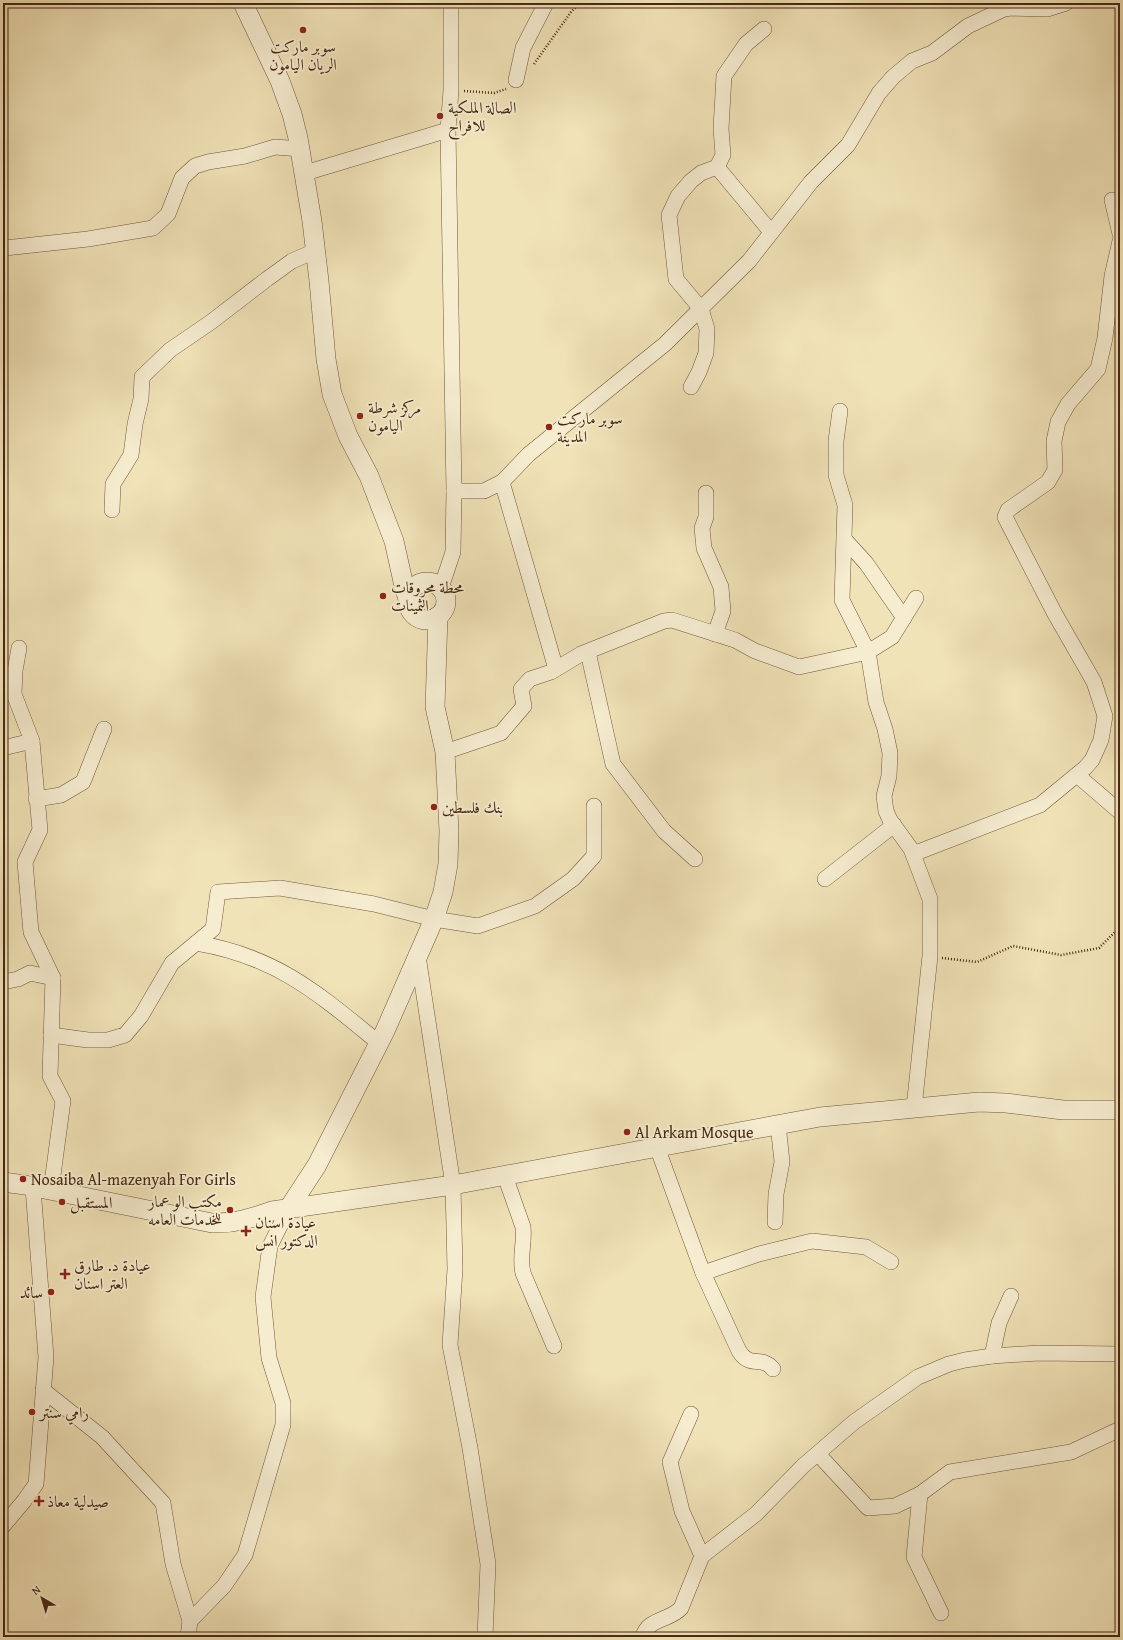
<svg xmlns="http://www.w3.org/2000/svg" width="1123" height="1640" font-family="'Gentium Book Plus',Amiri,serif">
  <rect width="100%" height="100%" fill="#f1e3b8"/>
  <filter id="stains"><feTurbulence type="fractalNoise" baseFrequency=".005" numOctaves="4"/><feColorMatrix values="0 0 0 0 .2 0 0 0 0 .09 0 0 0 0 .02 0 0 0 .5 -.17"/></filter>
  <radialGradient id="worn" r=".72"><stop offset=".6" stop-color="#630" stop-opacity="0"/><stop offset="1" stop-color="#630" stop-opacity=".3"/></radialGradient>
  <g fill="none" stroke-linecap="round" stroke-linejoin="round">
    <defs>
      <g id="minor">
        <polyline points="516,80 523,48 546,3"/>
        <polyline points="717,167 771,232"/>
        <polyline points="305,173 448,130"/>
        <polyline points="1112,200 1120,234"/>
        <polyline points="3,250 5,248 88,239 153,228 168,214 182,178 195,166 208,162 245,156 275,147 301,149"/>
        <polyline points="691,387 699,372 706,353 707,329 701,309 676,279 669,215 678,196 691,181 701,173 717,167 723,155 721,129 724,76 746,44 764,29"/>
        <polyline points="502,482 556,669"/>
        <polyline points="454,491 484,491 502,482 529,454 665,344 749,261 811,182 848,145 879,93 893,77 912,61 932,53 968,26 1004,9 1011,8 1047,9 1066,3"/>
        <polyline points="706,493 706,517 702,528 704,548 721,587 723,611 715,634"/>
        <polyline points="112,510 113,484 131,455 135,424 141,399 142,377 170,350 211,322 267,279 292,261 315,251"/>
        <polyline points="845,540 866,563 904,618"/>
        <polyline points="441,588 453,552 454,491 448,130 451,90 451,3"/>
        <polyline points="19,648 15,671 14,694 32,741"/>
        <polyline points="588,652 613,764 664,831 695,859"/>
        <polyline points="3,748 32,741 40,830 25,862 29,909 31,932 53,978 50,1076 63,1101 51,1190"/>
        <polyline points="445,752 501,733 524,706 521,689 530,679 551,672 581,654 664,621 672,620 735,640 755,651 799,667 868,652 842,600 845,505 836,475 836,441 840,411"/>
        <polyline points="1077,775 1120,812"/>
        <polyline points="36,799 61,795 83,782 104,729"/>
        <polyline points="913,854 1040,805 1085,768 1092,760 1101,740 1105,716 1094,682 1055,614 1005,517 1008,510 1048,482 1055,470 1054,441 1058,422 1068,404 1098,369 1105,338 1112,276 1120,241"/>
        <polyline points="825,879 894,825"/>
        <path d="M196,943C276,956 319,994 379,1043"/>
        <polyline points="418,956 453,1185 455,1269 450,1345 470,1448 488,1564 485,1637"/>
        <polyline points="3,982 18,979 30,973 53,978"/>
        <polyline points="51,1035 88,1040 108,1040 125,1035 141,1016 172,963 213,929 218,892 280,888 374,904 434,919 478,926 535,906 573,879 594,856 594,806"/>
        <polyline points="914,1108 930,956 930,899 911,849 890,820 886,811 884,796 889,776 890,753 885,729 876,702 868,652 892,637 916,598"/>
        <path d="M657,1147L703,1273L739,1351C750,1369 762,1355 773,1369"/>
        <path d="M505,1176L523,1227C525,1243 519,1257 523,1273L554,1346"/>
        <polyline points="775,1222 776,1194 782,1162 778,1124"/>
        <polyline points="703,1273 759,1254 812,1241 866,1247 891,1262"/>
        <polyline points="992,1356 999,1323 1011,1296"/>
        <polyline points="43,1390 102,1437 163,1503 173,1564 190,1621"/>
        <polyline points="691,1414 670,1462 682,1511 702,1556"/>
        <polyline points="818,1454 868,1508 895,1506 920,1494 950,1472 1071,1452 1120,1429"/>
        <polyline points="920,1494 914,1557 941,1613"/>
        <polyline points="3,1526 24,1501 36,1484 46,1357 33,1188"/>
        <polyline points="188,1637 190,1621 224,1586 245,1555 283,1425 283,1403 269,1358 263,1297 270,1246 289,1208"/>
        <path d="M643,1637C647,1618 670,1621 681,1608L702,1556L756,1514L803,1466L854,1422L918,1377L949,1364L965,1360L992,1356L1039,1353L1120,1354"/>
      </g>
      <g id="tertiary">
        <polyline points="243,3 280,81 292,114 298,138 312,221 319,281 326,359 332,394 348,436 369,476 394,541 404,586 408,599"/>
        <circle cx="427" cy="601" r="19"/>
        <path d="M3,1182L25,1185L212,1223C234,1224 252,1218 272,1211L453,1185L820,1117L979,1102L1006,1103L1063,1110H1120"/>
        <polyline points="289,1208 317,1165 385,1031 434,919 443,892 448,864 449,831 445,752 435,707 438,616"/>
      </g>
    </defs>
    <use href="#minor" stroke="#72573c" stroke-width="16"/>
    <use href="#tertiary" stroke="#72573c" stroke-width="20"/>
    <g stroke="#472813" stroke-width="2.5" stroke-dasharray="1 2" stroke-linecap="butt">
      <polyline points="534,64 571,12 580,3"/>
      <polyline points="464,91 494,93 506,89"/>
      <polyline points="942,958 977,962 1013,946 1061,955 1099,948 1120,927"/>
    </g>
    <use href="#minor" stroke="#f6edd1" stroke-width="15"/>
    <use href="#tertiary" stroke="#f6edd1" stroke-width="19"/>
  </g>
  <g fill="#8f2418" stroke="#f6edd1" stroke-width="1.5">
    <circle cx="303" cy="30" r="4"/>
    <circle cx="440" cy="116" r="4"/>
    <circle cx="360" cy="416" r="4"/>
    <circle cx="549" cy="427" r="4"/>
    <circle cx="383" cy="596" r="4"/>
    <circle cx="434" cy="807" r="4"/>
    <circle cx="627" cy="1132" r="4"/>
    <circle cx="23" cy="1179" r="4"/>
    <circle cx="62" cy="1202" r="4"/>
    <circle cx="230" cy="1210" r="4"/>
    <path d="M244 1225h4v4h4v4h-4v4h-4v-4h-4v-4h4z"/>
    <path d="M63 1268h4v4h4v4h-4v4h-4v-4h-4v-4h4z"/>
    <circle cx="51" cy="1292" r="4"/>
    <circle cx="32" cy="1412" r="4"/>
    <path d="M37 1495h4v4h4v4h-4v4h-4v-4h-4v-4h4z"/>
  </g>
  <g text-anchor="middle" stroke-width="3.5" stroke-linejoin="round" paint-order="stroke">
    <g font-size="16" fill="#472813" stroke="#f6edd1" text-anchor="start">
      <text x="303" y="52" text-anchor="middle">سوبر ماركت<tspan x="303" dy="18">الريان اليامون</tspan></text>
      <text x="448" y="113">الصالة الملكية<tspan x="448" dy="18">للافراح</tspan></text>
      <text x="368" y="413">مركز شرطة<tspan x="368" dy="18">اليامون</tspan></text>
      <text x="557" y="424">سوبر ماركت<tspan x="557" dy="18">المدينة</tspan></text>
      <text x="391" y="593">محطة محروقات<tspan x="391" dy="18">الثمينات</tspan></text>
      <text x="442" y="813">بنك فلسطين</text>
      <text x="635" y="1138">Al Arkam Mosque</text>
      <text x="31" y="1185">Nosaiba Al-mazenyah For Girls</text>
      <text x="222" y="1207" text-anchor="end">مكتب الو عمار<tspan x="222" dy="18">للخدمات العامه</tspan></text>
      <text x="70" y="1208">المستقبل</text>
      <text x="255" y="1228">عيادة اسنان<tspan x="255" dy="18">الدكتور انس</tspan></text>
      <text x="74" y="1271">عيادة د. طارق<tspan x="74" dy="18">العتر اسنان</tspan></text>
      <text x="43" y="1298" text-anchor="end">سائد</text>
      <text x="40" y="1418">رامي سنتر</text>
      <text x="47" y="1507">صيدلية معاذ</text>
    </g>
  </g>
  <rect width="1123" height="1640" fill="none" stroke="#f1e3b8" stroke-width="16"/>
  <rect x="4" y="4" width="1115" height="1632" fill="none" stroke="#472813" stroke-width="2"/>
  <rect x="8" y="8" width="1107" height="1624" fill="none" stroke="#472813"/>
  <g transform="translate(42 1598) rotate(322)" stroke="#f6edd1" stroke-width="3" paint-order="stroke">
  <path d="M0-3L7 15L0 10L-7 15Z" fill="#472813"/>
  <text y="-6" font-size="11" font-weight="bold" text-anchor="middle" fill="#472813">N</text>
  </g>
  <rect width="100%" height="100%" filter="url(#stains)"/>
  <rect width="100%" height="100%" fill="url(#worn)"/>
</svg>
